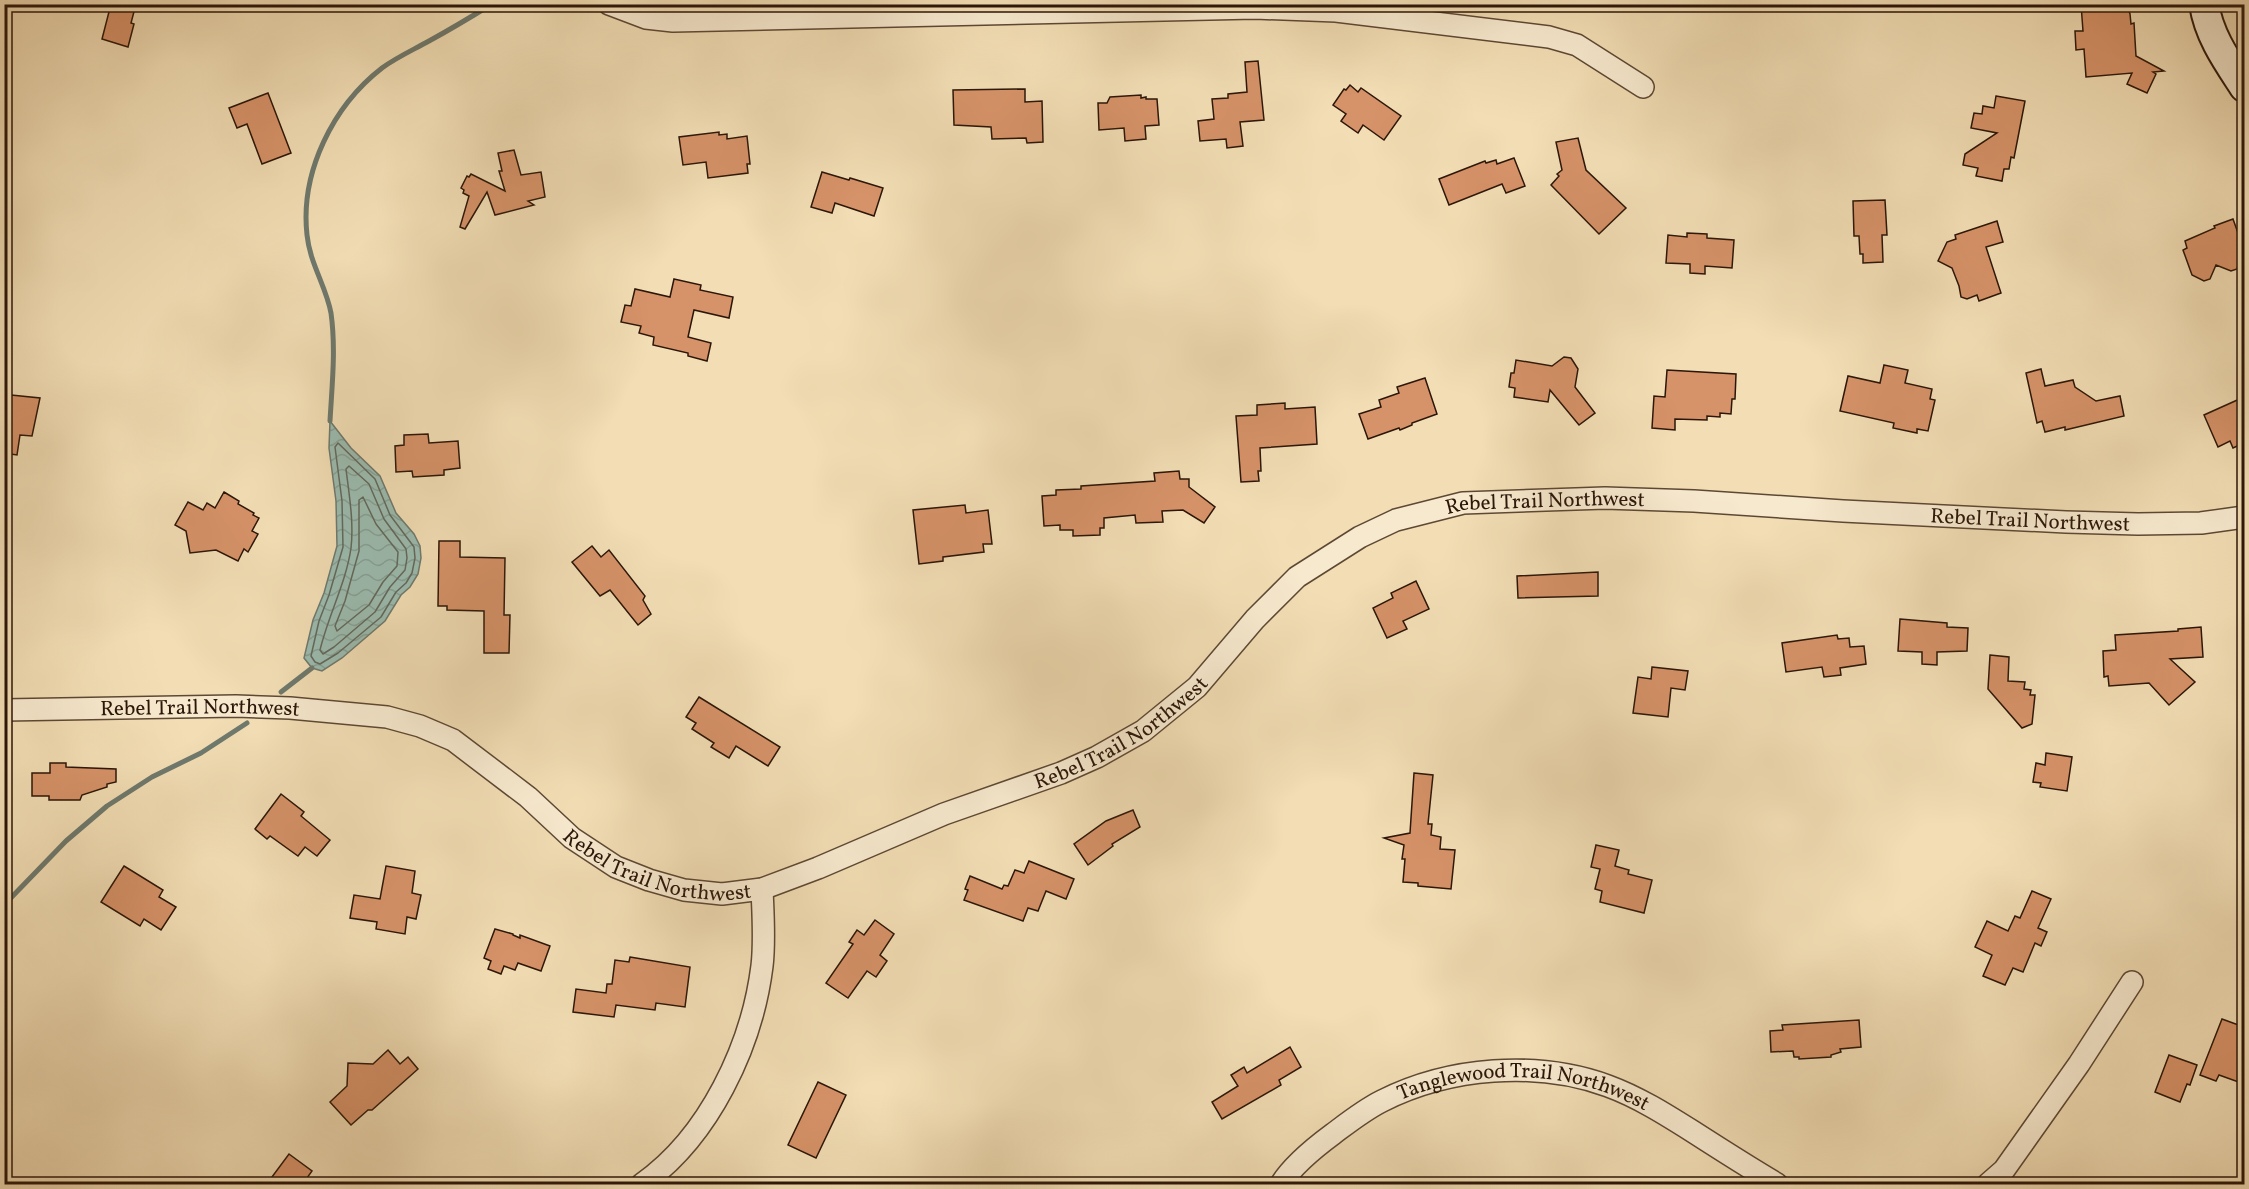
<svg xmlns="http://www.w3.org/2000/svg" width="2249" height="1189" font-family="Vollkorn,serif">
  <defs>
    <pattern id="water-waves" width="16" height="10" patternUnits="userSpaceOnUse" patternTransform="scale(1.5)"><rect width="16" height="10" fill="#9bbbaf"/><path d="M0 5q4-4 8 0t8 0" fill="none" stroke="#86a095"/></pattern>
  </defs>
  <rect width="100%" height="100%" fill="#f2ddb4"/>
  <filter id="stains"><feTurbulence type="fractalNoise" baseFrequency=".00333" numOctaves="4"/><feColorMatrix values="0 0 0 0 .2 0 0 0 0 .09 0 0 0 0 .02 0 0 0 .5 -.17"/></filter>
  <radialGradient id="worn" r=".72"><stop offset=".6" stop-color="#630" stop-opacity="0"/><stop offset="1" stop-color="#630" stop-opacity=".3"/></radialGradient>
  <polygon fill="url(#water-waves)" stroke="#6e796d" stroke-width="1.5" points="330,421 351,448 380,476 396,513 414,534 420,546 421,558 418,574 410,587 401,595 385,621 342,658 322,671 312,668 304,658 313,620 324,593 337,546 336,501 329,448"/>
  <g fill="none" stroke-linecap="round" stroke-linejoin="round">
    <g stroke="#63685c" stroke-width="1.5">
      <polygon points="338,443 375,479 390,515 414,547 415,558 412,573 406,583 396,592 381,617 338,653 320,664 315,662 311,656 319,621 329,595 343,547 342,501 335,447"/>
      <path d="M349,466L369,484L384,519L406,549L407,558L405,570L390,587L375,612L334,647L323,654L320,650C328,616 346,583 351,548C354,522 349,494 346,469Z"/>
      <polygon points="363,497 376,524 398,552 397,566 383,582 369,605 337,631 335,626 345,601 359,551 359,500"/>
    </g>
    <g stroke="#6e796d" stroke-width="5">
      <polyline points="575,4 578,4"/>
      <path d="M330,421C332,385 336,349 331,313C326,286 310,264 307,235C300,172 333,106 382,68C397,57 413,50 429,41C451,29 471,17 492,4"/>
      <polyline points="281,692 312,668"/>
      <polyline points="4,905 66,841 107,806 152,777 201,753 247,723"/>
    </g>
  </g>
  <g fill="#d69268" stroke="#2b1609" stroke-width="1.5">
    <polygon points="111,4 136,4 131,23 134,24 128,47 102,39"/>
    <polygon points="2081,4 2126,4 2126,11 2129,11 2130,14 2131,24 2134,23 2136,56 2164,71 2153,72 2156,74 2147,93 2127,84 2132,73 2086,77 2084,49 2076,50 2075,31 2083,31"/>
    <polygon points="1258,61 1264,120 1240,122 1243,146 1227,148 1226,139 1200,141 1198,121 1214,119 1212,99 1228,98 1228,94 1247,92 1245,62"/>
    <polygon points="1350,85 1358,92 1361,88 1401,116 1384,140 1363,125 1358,133 1341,121 1346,114 1333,105 1344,89 1346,90"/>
    <polygon points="1025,89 1025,102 1042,101 1043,142 1027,143 1026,138 992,139 991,127 954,125 953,90"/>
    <polygon points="268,93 291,153 262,164 247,124 237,128 229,108"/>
    <polygon points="1141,95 1141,98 1146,97 1146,99 1157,99 1159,125 1145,126 1146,139 1125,141 1124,128 1099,130 1098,103 1107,103 1110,97"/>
    <polygon points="1996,96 2025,101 2014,158 2011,157 2009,169 2004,169 2002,181 1976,176 1978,168 1963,165 1965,154 1997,133 1971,128 1974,113 1982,114 1983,106 1994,108"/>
    <polygon points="719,132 719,135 727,134 727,139 747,136 750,164 747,164 748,173 708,178 706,162 683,165 679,137"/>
    <polygon points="1578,138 1586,170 1626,208 1599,234 1551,185 1559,176 1557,174 1562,170 1556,142"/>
    <polygon points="514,150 521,175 541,172 545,197 528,201 534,205 495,215 487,192 465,229 460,227 469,196 463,193 464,190 461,188 467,176 469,177 471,174 505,191 499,171 502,171 498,153"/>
    <polygon points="1514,158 1525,186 1506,193 1502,184 1449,205 1439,179 1485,161 1486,163 1496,160 1497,164"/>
    <polygon points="822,172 849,180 850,178 883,188 874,216 835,203 832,213 811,207"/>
    <polygon points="1885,200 1887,235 1882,235 1883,262 1863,263 1863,254 1860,254 1859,236 1854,236 1853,201"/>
    <polygon points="2233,219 2244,250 2244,260 2239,262 2237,269 2231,271 2216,265 2210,279 2204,281 2192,275 2183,250 2187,248 2185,241 2215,228 2214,226"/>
    <polygon points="1997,221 2003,242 1986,247 2001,293 1979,301 1977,295 1967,299 1961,297 1959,286 1952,268 1938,261 1947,242 1956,239 1955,235"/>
    <polygon points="1687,233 1707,234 1707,238 1734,240 1732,268 1705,266 1705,274 1690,273 1690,264 1666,263 1668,235 1687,237"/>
    <polygon points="674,279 701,285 700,290 733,297 729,318 694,310 688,337 711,343 707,361 688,356 688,353 653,345 654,337 639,333 641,326 621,322 625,305 631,306 635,289 670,297"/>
    <polygon points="1564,357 1571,358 1578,369 1575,387 1595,413 1579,425 1550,390 1548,402 1514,397 1515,388 1509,387 1511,373 1514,373 1516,360 1552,366"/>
    <polygon points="1884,365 1908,370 1905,383 1932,389 1930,399 1935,400 1928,431 1917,429 1917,433 1893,428 1894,423 1840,411 1848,376 1880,383"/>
    <polygon points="2041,369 2045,386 2073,380 2075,387 2096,401 2120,396 2124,416 2065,430 2065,427 2045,432 2042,421 2037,423 2026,373"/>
    <polygon points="1667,370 1736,374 1735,399 1732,399 1731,414 1720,413 1720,417 1707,416 1707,420 1675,419 1675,430 1652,428 1654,396 1665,397"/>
    <polygon points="1425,378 1437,414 1412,423 1412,425 1400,430 1399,428 1368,439 1359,414 1381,407 1379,400 1399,393 1397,387"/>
    <polygon points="11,395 40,398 32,436 20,435 17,455 4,453 4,409 9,410"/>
    <polygon points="2244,397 2244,443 2233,448 2230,441 2218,447 2204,415"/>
    <polygon points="1285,403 1285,409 1315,407 1317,444 1260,448 1261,471 1258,471 1259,481 1241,482 1236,416 1257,415 1257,405"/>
    <polygon points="428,434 429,443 458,441 460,468 444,470 444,475 413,477 412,471 396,472 395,446 404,445 404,435"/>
    <polygon points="1179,471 1180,479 1189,479 1189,487 1215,507 1204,523 1183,510 1162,511 1163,522 1136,523 1135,515 1104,518 1104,528 1100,528 1100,535 1073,536 1073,530 1060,530 1060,525 1044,526 1042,496 1056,495 1056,490 1081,489 1081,486 1155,481 1154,473"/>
    <polygon points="224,492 239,501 238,504 254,513 253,515 259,518 252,531 258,534 248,552 244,549 238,561 216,550 190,553 186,531 175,525 188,502 203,510 207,503 215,508"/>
    <polygon points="965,505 966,513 988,510 992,544 983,544 984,552 943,557 943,561 919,564 913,510"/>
    <polygon points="439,541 460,541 460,557 505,558 504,615 510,615 509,653 484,653 484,611 447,610 447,606 438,606"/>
    <polygon points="592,546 601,557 609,550 645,596 643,600 651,614 638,625 610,590 600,596 572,562"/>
    <polygon points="1598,572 1598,596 1518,598 1517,576"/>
    <polygon points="1416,581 1429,609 1403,621 1407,629 1387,638 1373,608 1393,598 1391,593"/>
    <polygon points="1900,619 1947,623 1947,627 1968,628 1967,651 1937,652 1937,665 1922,664 1922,652 1898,651"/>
    <polygon points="2201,627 2203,657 2170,659 2195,682 2169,705 2149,683 2109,686 2108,676 2104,677 2103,651 2116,650 2115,635 2178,631 2178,629"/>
    <polygon points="1837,635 1838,639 1849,638 1850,647 1864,646 1866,664 1840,668 1841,675 1824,677 1822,667 1786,672 1782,643"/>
    <polygon points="1990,655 2009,657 2008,681 2025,682 2024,689 2031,690 2030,695 2035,695 2032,724 2022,728 1988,689"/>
    <polygon points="1652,667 1688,671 1685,690 1671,688 1668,717 1633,713 1638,677 1651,679"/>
    <polygon points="699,697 780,747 768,766 736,746 729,758 711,747 714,743 692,729 696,723 686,717"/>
    <polygon points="2046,753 2072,757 2067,791 2040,787 2041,783 2033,782 2036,763 2045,765"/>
    <polygon points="50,763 66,763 66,767 116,769 116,782 107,784 107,787 82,795 80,800 49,800 49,796 32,796 32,773 50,773"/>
    <polygon points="1414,773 1433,775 1428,824 1432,824 1431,835 1441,837 1440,849 1455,850 1451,889 1418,886 1418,883 1403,882 1405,859 1402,859 1404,845 1384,838 1410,833"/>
    <polygon points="281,794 304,812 301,816 330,840 317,856 305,847 298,856 270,836 267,839 255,829"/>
    <polygon points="1133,810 1140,827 1112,844 1113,846 1088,865 1074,844 1106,821"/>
    <polygon points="1596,845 1619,850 1615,866 1629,870 1628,874 1652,880 1644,913 1600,902 1602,891 1595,889 1600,869 1591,867"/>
    <polygon points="1029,861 1074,879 1066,899 1046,891 1038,911 1028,908 1023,921 964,900 968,890 965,889 970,876 1002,889 1004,885 1008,886 1015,870 1024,873"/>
    <polygon points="124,866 163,890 159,897 176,907 161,930 144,919 140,926 101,902"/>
    <polygon points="386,866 415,871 412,893 421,895 416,919 407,917 405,934 376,929 377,922 350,918 354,895 380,899"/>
    <polygon points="2032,891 2051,899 2038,928 2047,932 2041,946 2035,943 2023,972 2013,968 2005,985 1983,976 1992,955 1975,947 1987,921 2008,931 2015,916 2020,918"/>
    <polygon points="875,920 894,934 880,955 887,961 876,977 867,971 848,998 826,983 853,944 849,942 857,930 864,935"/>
    <polygon points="495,929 513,934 513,935 520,938 520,935 550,946 541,971 518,963 515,970 504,966 501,974 488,969 491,961 484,958"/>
    <polygon points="630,957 690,967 685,1007 656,1003 655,1010 616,1005 614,1017 573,1012 576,989 606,993 607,984 612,984 615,960 629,962"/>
    <polygon points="2222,1019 2244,1027 2244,1084 2219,1075 2216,1081 2200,1075"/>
    <polygon points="1859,1020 1861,1047 1840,1049 1841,1052 1831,1055 1831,1057 1799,1059 1799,1057 1794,1057 1793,1051 1771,1052 1770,1031 1783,1030 1782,1025"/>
    <polygon points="1290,1047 1301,1067 1279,1080 1281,1085 1222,1119 1212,1102 1238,1086 1231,1075 1244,1067 1247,1073"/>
    <polygon points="388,1050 400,1064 408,1057 418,1069 372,1110 368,1110 351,1125 330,1102 347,1086 348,1063 373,1064"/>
    <polygon points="2169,1055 2197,1065 2190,1085 2187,1084 2180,1102 2155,1092"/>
    <polygon points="818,1082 846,1095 816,1158 788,1145"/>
    <polygon points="289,1154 312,1171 302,1185 266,1185"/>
  </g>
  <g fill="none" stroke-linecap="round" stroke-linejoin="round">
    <defs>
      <g id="minor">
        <polyline points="609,4 646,18 673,21 1255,8 1336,11 1549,37 1577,45 1643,87"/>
        <path id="s1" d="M4,710L236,706L290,708L387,717L420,726L453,740L528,797L572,838L616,867L649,880L684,890L722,894L762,889L818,868L944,814L1061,773L1097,757L1143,731L1197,687L1255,619L1297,577L1360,537L1396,520L1463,503L1605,498L1694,501L1843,511L2066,522L2138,524L2201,523L2244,517"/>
        <path d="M642,1184C709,1137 752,1046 762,966C765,941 763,915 762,889"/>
        <path id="s2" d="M1281,1184C1293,1165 1314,1148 1333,1134C1349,1122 1364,1110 1382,1101C1449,1067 1537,1060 1608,1086C1638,1097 1665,1114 1692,1131C1720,1149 1748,1167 1777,1184"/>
        <polyline points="1988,1184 2004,1170 2079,1064 2132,982"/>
      </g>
      <path id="secondary" d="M2204,4C2209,36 2227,61 2244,87"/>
    </defs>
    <use href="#minor" stroke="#5d4834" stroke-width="24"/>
    <use href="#secondary" stroke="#2b1609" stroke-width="32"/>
    <use href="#minor" stroke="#f7e9ce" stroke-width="21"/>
    <use href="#secondary" stroke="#f7e9ce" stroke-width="28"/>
  </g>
  <g text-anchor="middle" stroke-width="6" stroke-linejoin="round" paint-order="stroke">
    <g font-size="21" fill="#2b1609" stroke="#f7e9ce">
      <text dy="7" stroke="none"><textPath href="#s1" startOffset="1708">Rebel Trail Northwest</textPath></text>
      <text dy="7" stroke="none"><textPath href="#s1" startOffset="2194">Rebel Trail Northwest</textPath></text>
      <text dy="7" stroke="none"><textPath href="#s1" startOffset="196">Rebel Trail Northwest</textPath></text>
      <text dy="7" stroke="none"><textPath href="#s1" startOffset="1204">Rebel Trail Northwest</textPath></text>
      <text dy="7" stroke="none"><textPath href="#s1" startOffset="700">Rebel Trail Northwest</textPath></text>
      <text dy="7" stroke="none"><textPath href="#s2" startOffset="279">Tanglewood Trail Northwest</textPath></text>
    </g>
  </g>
  <rect width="2249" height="1189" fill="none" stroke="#f2ddb4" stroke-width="24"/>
  <rect x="6" y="6" width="2237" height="1177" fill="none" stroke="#2b1609" stroke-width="3"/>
  <rect x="12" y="12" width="2225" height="1165" fill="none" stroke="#2b1609" stroke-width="1.5"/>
  <rect width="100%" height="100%" filter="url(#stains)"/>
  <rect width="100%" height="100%" fill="url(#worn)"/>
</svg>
